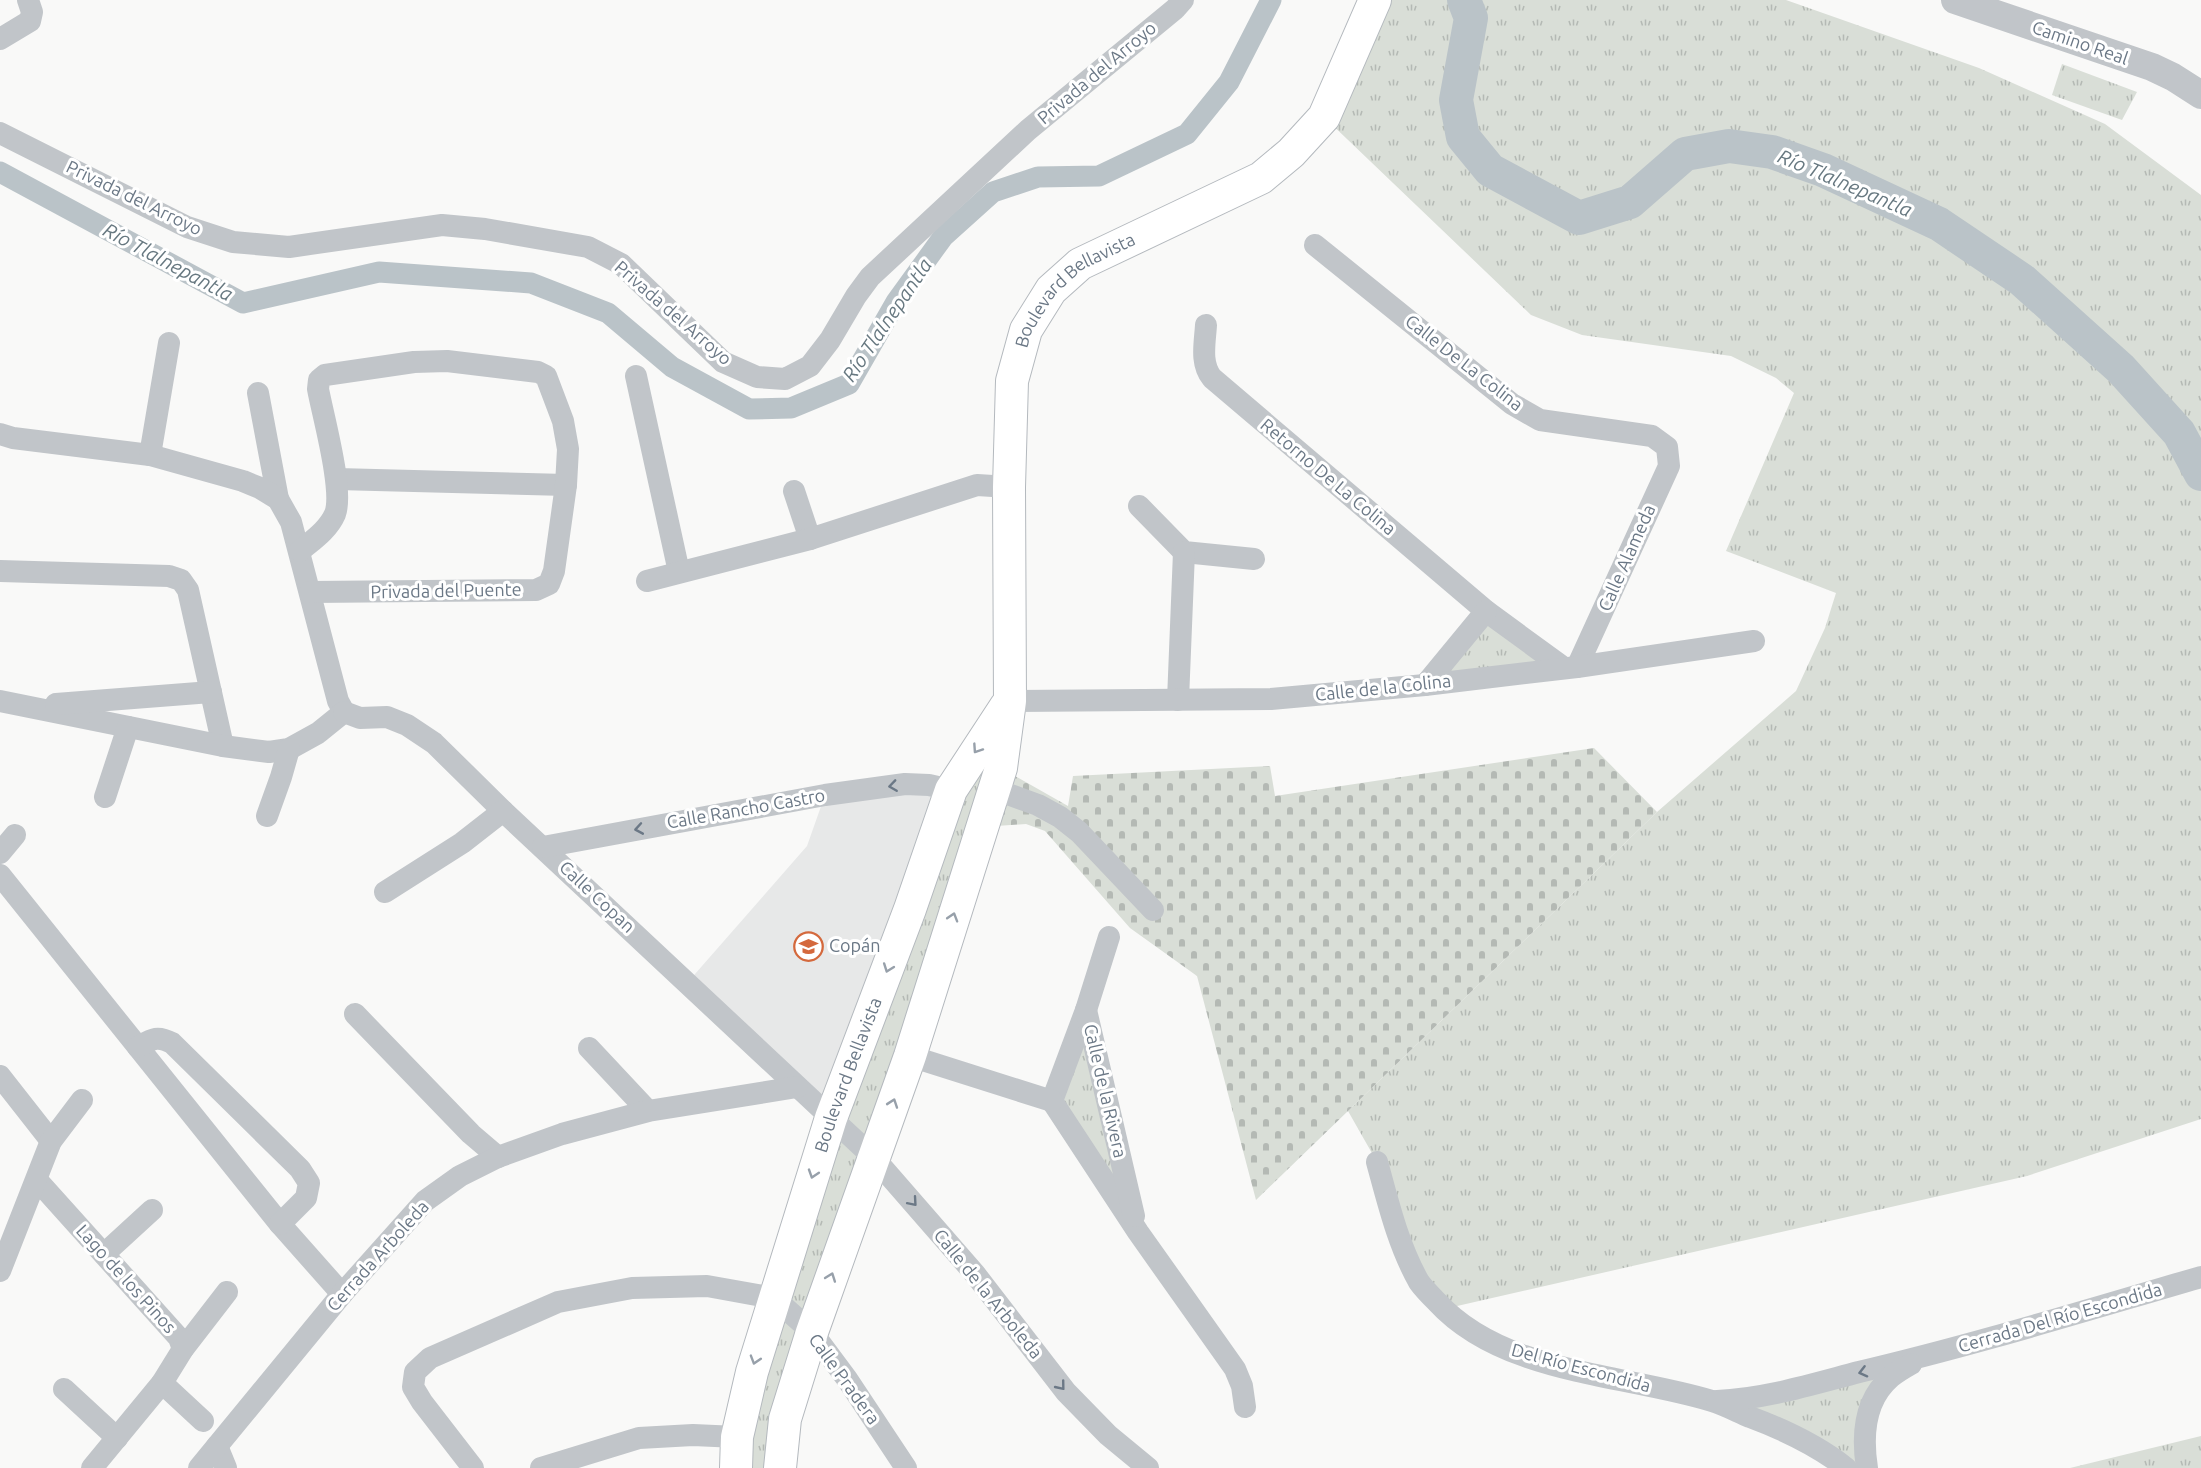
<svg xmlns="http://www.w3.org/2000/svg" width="2201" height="1468" font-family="Ubuntu,sans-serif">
  <defs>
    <pattern id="grass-tufts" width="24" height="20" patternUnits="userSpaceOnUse" patternTransform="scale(1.5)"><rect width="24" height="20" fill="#d9ded7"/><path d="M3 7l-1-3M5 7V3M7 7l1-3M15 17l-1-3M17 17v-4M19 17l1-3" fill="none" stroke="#b4b9b4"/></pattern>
    <pattern id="cemetery-stones" width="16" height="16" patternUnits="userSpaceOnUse" patternTransform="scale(1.5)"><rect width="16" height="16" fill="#d9ded7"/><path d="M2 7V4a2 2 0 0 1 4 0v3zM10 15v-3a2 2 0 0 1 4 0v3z" fill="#b4b9b4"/></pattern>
  </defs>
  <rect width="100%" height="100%" fill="#f9f9f8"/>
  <polygon fill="#e7e8e8" points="951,790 831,1118 688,982 807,846 825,795"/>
  <g fill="url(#grass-tufts)">
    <polygon points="1375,0 1786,0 1979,68 2105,124 2201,195 2201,1119 2027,1176 1444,1309 1420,1283 1377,1162 1348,1111 1657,812 1796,691 1825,628 1836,593 1726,551 1794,393 1776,378 1731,356 1582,335 1531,315 1324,117"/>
    <polygon points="2062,64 2137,92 2122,120 2052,95"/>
    <polygon points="1486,611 1564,668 1425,685"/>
    <polygon points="1010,701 780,1468 736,1468 910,909"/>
    <polygon points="1086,1010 1138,1232 1052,1101"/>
    <polygon points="1902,1365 1881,1383 1859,1468 1727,1408"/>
    <polygon points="2201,1436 2201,1468 2070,1468"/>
  </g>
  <polygon fill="url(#cemetery-stones)" points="1594,748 1657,812 1256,1200 1197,976 1130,928 1045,831 1026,824 982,827 1001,768 1068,806 1073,776 1270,766 1275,796"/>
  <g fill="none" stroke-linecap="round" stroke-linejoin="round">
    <polyline stroke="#bac3c8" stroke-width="21" points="0,172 243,303 379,272 531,283 608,313 672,367 749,409 791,408 849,384 896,302 943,237 993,192 1038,177 1099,176 1187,134 1229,82 1271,0"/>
    <polyline stroke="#bac3c8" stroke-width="34" points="1464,0 1471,18 1456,100 1463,137 1490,170 1579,218 1630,202 1685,154 1729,146 1772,152 1823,170 1939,224 2022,280 2121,369 2179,433 2201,474"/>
    <defs>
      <g id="secondary">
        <path id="s1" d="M736,1468L737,1437L752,1372L831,1118L910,909L951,790L1006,706"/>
        <path id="s2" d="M780,1468L785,1419L812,1332L910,1056L1001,768L1010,701L1009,487L1012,381L1026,330L1051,290L1080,264L1261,178L1291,153L1324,117L1375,0"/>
      </g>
    </defs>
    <use href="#secondary" stroke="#b4b9be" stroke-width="34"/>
    <g stroke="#c1c5c9" stroke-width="22">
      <polyline points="0,39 30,21 32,12 28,0"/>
      <polyline points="0,133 187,227 233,242 289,247 442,225 485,229 588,247 621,264 723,362 757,377 785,379 810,366 830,340 856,296 870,277 1028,130 1175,9 1183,0"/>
      <polyline points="1315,245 1512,404 1540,420 1652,436 1667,447 1669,466 1577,667"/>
      <path d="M1206,325C1205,343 1200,363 1212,378L1486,611L1564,668"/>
      <polyline points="636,376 679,572"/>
      <polyline points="258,393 278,499"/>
      <polyline points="0,434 13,438 150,455 243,481 260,488 278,499 291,522 338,701 344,712"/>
      <polyline points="150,455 169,343"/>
      <polyline points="337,479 566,485"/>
      <polyline points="794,491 810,539"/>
      <polyline points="1139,506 1184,552 1254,559"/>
      <path d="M300,551C313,540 328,530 335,514C344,491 323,416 318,389L319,380L325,375L414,362L447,361L538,372L546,376L563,421L568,449L566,485L554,571L549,584L536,590L310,592"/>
      <polyline points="0,571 169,576 181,580 188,590 223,746"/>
      <polyline points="647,581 810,539 977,485 1009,487"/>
      <polyline points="1425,685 1486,611"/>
      <polyline points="1178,700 1184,552"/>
      <polyline points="0,701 223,746 269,752 289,749 318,733 344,712"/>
      <polyline points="1010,701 1271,699 1425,685 1577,667 1754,641"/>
      <polyline points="56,704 211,692"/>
      <polyline points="344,712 360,718 387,717 407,725 434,743 503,811 874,1158 975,1274 1066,1392 1108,1435 1148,1468"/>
      <polyline points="994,789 1038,805 1060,817 1079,832 1153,910"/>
      <polyline points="105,797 128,727"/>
      <polyline points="267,816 281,777 289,749"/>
      <polyline points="543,847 825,795 905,784 929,785 951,790"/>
      <polyline points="0,853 15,835"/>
      <polyline points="0,875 280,1224 342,1294"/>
      <polyline points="385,892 462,843 503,811"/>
      <polyline points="1109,937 1086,1010 1052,1101 1138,1232 1235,1369 1242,1386 1245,1407"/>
      <polyline points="1086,1010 1134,1216"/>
      <polyline points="355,1014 471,1134 498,1157"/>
      <path d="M138,1047C152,1039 157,1035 172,1043L300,1169L309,1183L306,1198L280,1224"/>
      <polyline points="589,1048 648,1111"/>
      <polyline points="910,1056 1052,1101"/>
      <polyline points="0,1076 51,1141"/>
      <path d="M1377,1162C1388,1202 1398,1245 1419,1282C1424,1289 1431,1296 1437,1302C1503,1374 1624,1374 1712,1401C1725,1405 1738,1412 1750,1417C1785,1430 1817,1445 1846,1468"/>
      <polyline points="37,1180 179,1338 183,1349"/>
      <polyline points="104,1254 152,1210"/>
      <polyline points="0,1271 51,1141 82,1100"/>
      <polyline points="162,1383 203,1421"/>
      <polyline points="64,1389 117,1438"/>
      <path d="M1717,1401C1765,1399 1813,1384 1859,1372C1974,1345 2087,1310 2201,1277"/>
      <polyline points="217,1446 226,1468"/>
      <polyline points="92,1468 162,1383 183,1349 227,1292"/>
      <polyline points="199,1468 342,1294 425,1201 460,1176 498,1157 562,1134 648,1111 797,1087"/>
      <polyline points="473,1468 422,1402 413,1387 415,1372 430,1358 558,1302 632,1288 707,1286 774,1298 812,1332 847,1379 906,1468"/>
      <polyline points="541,1468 639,1438 693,1435 737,1437"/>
      <path d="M1867,1468C1862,1436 1864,1400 1891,1377C1897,1372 1904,1368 1911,1364"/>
    </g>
    <polyline stroke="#c1c5c9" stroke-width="28" points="1955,0 2152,67 2173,77 2201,95"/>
    <use href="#secondary" stroke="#fff" stroke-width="32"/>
  </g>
  <defs><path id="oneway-chevron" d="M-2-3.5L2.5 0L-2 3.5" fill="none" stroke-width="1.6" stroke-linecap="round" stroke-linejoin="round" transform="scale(1.5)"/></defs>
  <g stroke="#97a0aa">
    <use href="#oneway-chevron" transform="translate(977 749) rotate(124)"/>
    <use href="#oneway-chevron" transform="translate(953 917) rotate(-73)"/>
    <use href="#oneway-chevron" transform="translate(888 968) rotate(110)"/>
    <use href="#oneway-chevron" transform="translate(893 1103) rotate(-71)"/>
    <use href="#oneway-chevron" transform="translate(813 1174) rotate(108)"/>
    <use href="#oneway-chevron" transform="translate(831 1277) rotate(-70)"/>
    <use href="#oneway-chevron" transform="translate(755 1360) rotate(107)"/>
  </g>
  <g stroke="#6b7886">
    <use href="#oneway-chevron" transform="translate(893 786) rotate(172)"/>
    <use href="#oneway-chevron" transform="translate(639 829) rotate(170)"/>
    <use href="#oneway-chevron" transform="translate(913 1202) rotate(49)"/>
    <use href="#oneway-chevron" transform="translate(1863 1372) rotate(166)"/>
    <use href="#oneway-chevron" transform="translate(1061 1386) rotate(51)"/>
  </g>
  <defs>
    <symbol id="school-ring" viewBox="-11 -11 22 22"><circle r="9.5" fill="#fff" stroke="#d4693d" stroke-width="1.5"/><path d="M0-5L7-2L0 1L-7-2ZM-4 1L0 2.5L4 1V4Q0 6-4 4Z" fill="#d4693d"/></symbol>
  </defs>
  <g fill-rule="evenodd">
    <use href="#school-ring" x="792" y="930" width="33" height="33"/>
  </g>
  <g text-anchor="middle" stroke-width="6" stroke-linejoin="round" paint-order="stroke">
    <g font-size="18" fill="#6b7886" stroke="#fff">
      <text transform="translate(2080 43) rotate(19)" y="6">Camino Real</text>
      <text transform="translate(1097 73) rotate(-40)" y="6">Privada del Arroyo</text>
      <text transform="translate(134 198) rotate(26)" y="6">Privada del Arroyo</text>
      <text dy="6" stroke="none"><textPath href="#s2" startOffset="1240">Boulevard Bellavista</textPath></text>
      <text transform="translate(673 313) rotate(41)" y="6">Privada del Arroyo</text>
      <text transform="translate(1464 363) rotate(38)" y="6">Calle De La Colina</text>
      <text transform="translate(1328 477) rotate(40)" y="6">Retorno De La Colina</text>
      <text transform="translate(1627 558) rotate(-66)" y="6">Calle Alameda</text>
      <text transform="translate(446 591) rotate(-1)" y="6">Privada del Puente</text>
      <text transform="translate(1383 688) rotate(-6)" y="6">Calle de la Colina</text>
      <text transform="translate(746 809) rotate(-10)" y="6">Calle Rancho Castro</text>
      <text transform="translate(597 897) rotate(43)" y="6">Calle Copan</text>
      <text dy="6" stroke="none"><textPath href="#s1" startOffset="410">Boulevard Bellavista</textPath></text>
      <text transform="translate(1105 1091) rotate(77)" y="6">Calle de la Rivera</text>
      <text transform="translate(378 1256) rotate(-48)" y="6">Cerrada Arboleda</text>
      <text transform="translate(126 1279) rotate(48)" y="6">Lago de los Pinos</text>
      <text transform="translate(988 1294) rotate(51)" y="6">Calle de la Arboleda</text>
      <text transform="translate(2060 1318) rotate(-16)" y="6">Cerrada Del Río Escondida</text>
      <text transform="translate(1581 1368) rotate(15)" y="6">Del Río Escondida</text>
      <text transform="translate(844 1379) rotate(54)" y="6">Calle Pradera</text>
    </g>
    <g font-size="18" fill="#6b7886" stroke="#fff" text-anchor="start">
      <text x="829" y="952">Copán</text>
    </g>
    <g font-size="20" font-style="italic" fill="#677880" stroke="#fff">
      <text transform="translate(1845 183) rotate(23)" y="7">Río Tlalnepantla</text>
      <text transform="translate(168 262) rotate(28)" y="7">Río Tlalnepantla</text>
      <text transform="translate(887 320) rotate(-56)" y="7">Río Tlalnepantla</text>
    </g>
  </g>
</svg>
